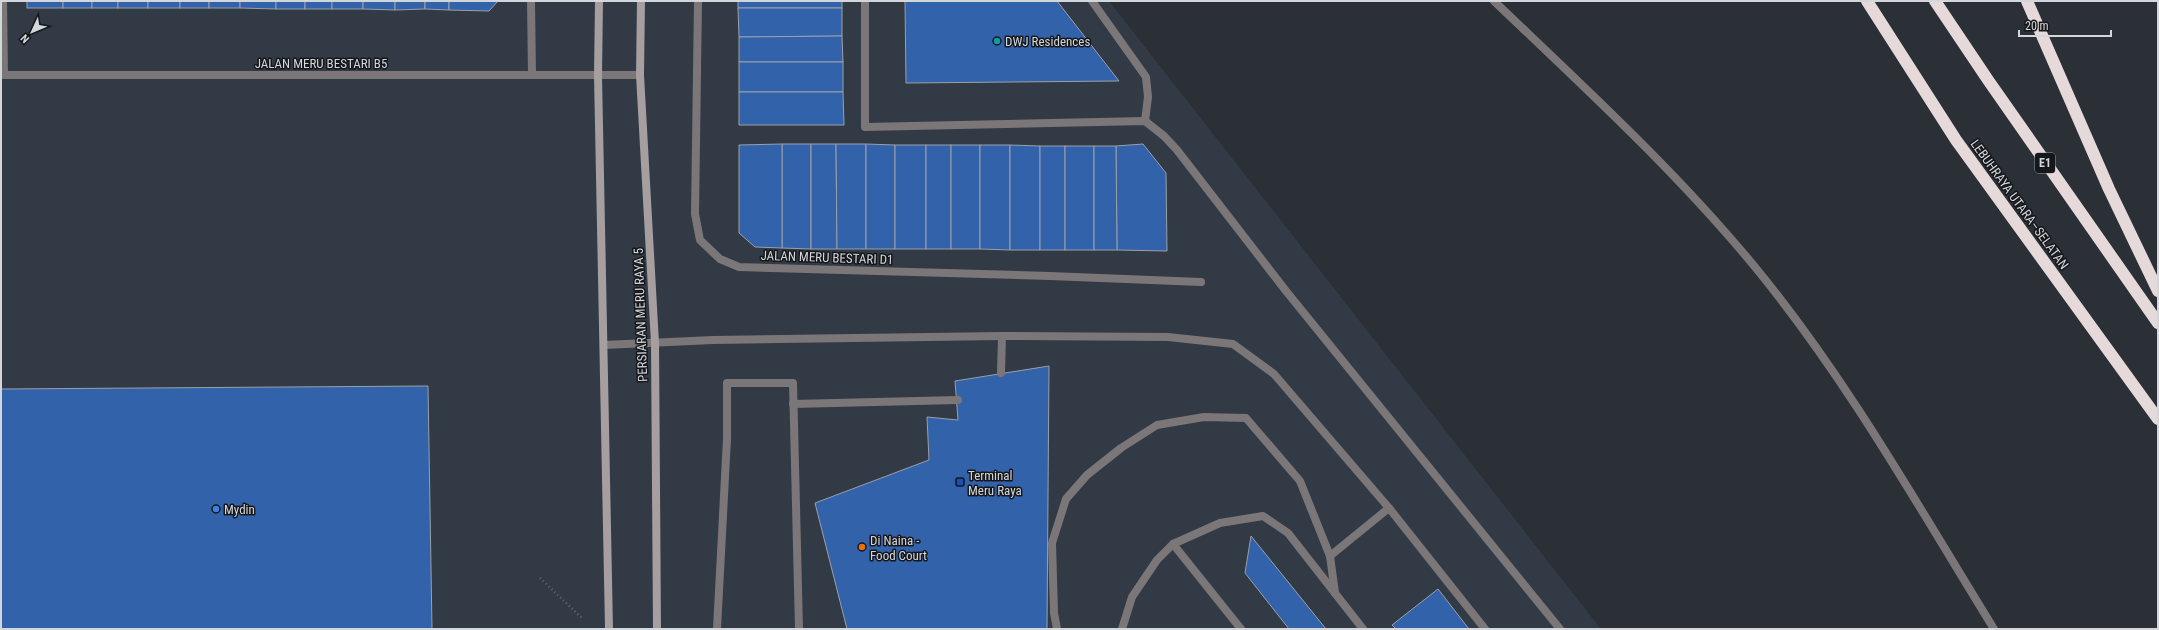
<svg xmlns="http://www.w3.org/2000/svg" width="2159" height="630" font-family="'Roboto Condensed',sans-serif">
  <rect width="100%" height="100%" fill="#2b2f36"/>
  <polygon fill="#323a45" points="1,1 1109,1 1601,629 1,629"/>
  <g fill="#3262aa" stroke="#9ba0a9">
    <rect x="27" y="1" width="36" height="7"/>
    <rect x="63" y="1" width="29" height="7"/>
    <rect x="92" y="1" width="26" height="7"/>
    <rect x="118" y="1" width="30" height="7"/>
    <rect x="148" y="1" width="32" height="7"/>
    <rect x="180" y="1" width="29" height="7"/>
    <rect x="209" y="1" width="31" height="7"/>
    <polygon points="240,1 276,1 276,9 240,8"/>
    <rect x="276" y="1" width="29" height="8"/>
    <rect x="305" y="1" width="27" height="8"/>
    <rect x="332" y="1" width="31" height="8"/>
    <polygon points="363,1 395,1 395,10 363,9"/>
    <polygon points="395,1 425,1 425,9 395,10"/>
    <polygon points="425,1 449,1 449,10 425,9"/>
    <polygon points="449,1 498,1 489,11 449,10"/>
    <rect x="738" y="1" width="104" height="7"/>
    <polygon points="905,1 1057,1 1119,81 906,83"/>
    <polygon points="738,8 842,8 842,36 739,37"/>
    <polygon points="842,36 843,62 739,62 739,37"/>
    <rect x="739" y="62" width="104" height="30"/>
    <polygon points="739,92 843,92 844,125 739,125"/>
    <polygon points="782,144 811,144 811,249 782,248"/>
    <polygon points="782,144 782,248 755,247 739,233 739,145"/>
    <polygon points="811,144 836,144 837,249 811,249"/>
    <polygon points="836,144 866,144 866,249 837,249"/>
    <polygon points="866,144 895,145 895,249 866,249"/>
    <polygon points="1143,144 1166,173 1167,251 1117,250 1116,146"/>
    <rect x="895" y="145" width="31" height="104"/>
    <rect x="926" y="145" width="25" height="104"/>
    <rect x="951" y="145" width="29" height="104"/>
    <polygon points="980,145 1010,145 1010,250 980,249"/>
    <polygon points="1010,145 1040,146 1040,250 1010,250"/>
    <rect x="1040" y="146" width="25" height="104"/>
    <rect x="1065" y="146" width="29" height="104"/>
    <polygon points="1094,146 1116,146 1117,250 1094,250"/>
    <polygon points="1049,366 1047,629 847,629 815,503 929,460 927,417 958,420 955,381"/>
    <polygon points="428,386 432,629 1,629 1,389"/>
    <polygon points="1251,536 1326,629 1289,629 1245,573"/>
    <polygon points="1438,589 1469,629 1396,629 1392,625"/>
  </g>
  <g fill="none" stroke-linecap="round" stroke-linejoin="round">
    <polyline stroke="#65686f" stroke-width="2.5" stroke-dasharray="1 3" stroke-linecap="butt" points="540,578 583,619"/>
    <g stroke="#7b7677" stroke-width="8">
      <polyline points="3,1 4,75"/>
      <polyline points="865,1 865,127 1145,121 1164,136 1177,150 1286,291 1560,629"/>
      <polyline points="1092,1 1146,77 1148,97 1145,121"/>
      <path d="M1494,1C1584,87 1676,171 1755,267C1847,379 1918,506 1994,629"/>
      <polyline points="604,345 713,340 1002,336 1168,337 1233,344 1274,374 1389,508 1485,629"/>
      <polyline points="1001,373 1002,336"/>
      <polyline points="793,404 958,400"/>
      <polyline points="1173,544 1241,629"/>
      <polyline points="1330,556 1389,508"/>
      <polyline points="717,629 727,439 727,383 793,383 799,629"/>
      <polyline points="1057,629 1054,613 1052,543 1066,499 1087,475 1121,448 1157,425 1204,417 1246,418 1300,481 1330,556 1335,593"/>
      <polyline points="1122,629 1132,597 1157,560 1173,544 1220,523 1263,516 1288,533 1363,629"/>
    </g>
    <g stroke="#7b7677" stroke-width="8">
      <polyline points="531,1 532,75"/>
      <polyline points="698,1 695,214 700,240 720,259 739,267 1050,276 1201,282"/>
      <polyline points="1,75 640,75"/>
    </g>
    <g stroke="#a69e9f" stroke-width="8">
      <polyline points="599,1 598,75 609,629"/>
      <polyline points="641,1 640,75 655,343 657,629"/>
    </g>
    <g stroke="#e6d9da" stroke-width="12">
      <polyline points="1867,1 1956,140 2158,419"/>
      <polyline points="1935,1 1988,80 2158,323"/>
      <polyline points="2027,1 2109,189 2158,291"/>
    </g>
  </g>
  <circle fill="#0f9aa8" stroke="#15171a" stroke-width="1.5" cx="997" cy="41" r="4"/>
  <rect fill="#1a4fb4" stroke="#15171a" stroke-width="1.5" x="956" y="478" width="8" height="8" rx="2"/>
  <circle fill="#3f7fe0" stroke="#15171a" stroke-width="1.5" cx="216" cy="509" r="4"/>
  <circle fill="#e8710a" stroke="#15171a" stroke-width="1.5" cx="862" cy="547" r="4"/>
  <g text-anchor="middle" stroke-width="3" stroke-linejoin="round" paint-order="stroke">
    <rect fill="#15171a" stroke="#9a9da1" stroke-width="1" x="2035" y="153" width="20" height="20" rx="3"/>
    <g font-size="12" font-weight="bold" fill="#d3d6db">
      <text x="2045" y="167">E1</text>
    </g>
    <g font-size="13" fill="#d3d6db" stroke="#15171a" text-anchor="start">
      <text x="1005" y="46">DWJ Residences</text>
      <text x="968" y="480">Terminal<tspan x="968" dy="15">Meru Raya</tspan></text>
      <text x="224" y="514">Mydin</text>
      <text x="870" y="545">Di Naina -<tspan x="870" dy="15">Food Court</tspan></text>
    </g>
    <g font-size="13" fill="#d3d6db" stroke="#15171a">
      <text x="321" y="68">JALAN MERU BESTARI B5</text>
      <text transform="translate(2020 204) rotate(54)" y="5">LEBUHRAYA UTARA–SELATAN</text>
      <text transform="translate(827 257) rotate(2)" y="5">JALAN MERU BESTARI D1</text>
      <text transform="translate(640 315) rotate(-92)" y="5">PERSIARAN MERU RAYA 5</text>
    </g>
  </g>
  <rect width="2159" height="630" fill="none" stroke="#d3d6db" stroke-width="4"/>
  <g transform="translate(32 32) rotate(226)" stroke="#15171a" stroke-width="3" paint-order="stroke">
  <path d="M0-3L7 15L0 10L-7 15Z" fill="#d3d6db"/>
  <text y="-6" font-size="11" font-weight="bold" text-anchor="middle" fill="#d3d6db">N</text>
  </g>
  <path d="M2019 30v6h92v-6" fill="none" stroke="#d3d6db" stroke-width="2"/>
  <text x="2025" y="30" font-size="12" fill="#d3d6db" stroke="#15171a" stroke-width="3" paint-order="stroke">20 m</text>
</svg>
